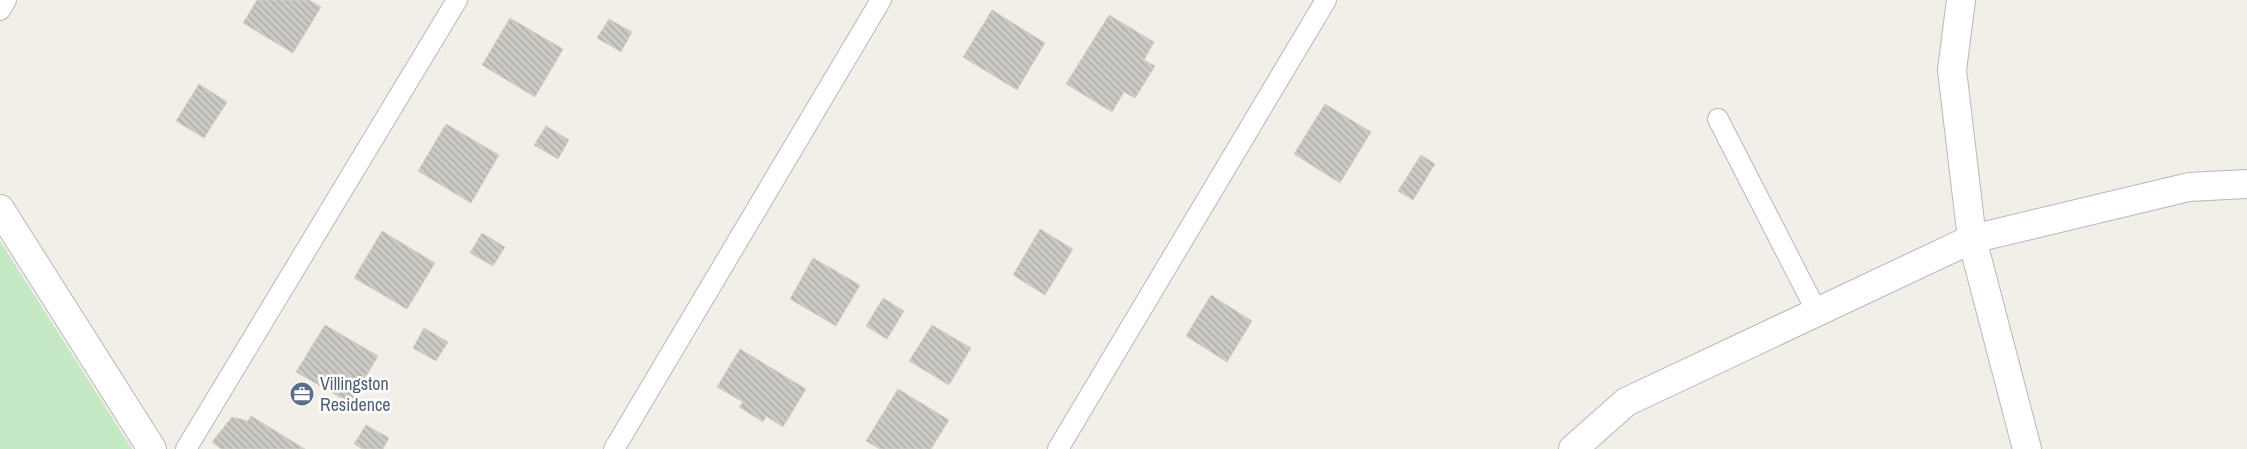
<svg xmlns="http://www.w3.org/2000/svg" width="2247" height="449" font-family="'Archivo Narrow',sans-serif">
  <defs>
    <pattern id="building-back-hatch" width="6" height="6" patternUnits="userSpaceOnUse" patternTransform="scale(1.25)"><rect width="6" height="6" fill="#cccac5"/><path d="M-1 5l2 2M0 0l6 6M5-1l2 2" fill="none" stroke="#a9a8a4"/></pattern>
  </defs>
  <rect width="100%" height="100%" fill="#f1efe8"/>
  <polygon fill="#c5e8c5" points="0,241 132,449 0,449"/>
  <g fill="url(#building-back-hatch)" stroke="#d6d1c6">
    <polygon points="257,0 309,0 321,7 293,53 243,23"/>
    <polygon points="992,10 1045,43 1017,90 963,57"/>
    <polygon points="1109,15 1154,42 1144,60 1155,66 1135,98 1124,92 1112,112 1066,84"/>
    <polygon points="510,18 563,49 535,97 482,65"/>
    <polygon points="609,19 632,32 621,52 597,38"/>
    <polygon points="199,84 227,102 204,138 176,121"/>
    <polygon points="1325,104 1371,132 1340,183 1294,154"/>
    <polygon points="446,124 499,155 471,203 418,171"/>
    <polygon points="546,126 569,140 558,159 534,145"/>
    <polygon points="1421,155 1435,164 1413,200 1398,191"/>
    <polygon points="1040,229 1073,249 1045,295 1013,275"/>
    <polygon points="382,231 435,263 407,309 354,278"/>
    <polygon points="482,233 505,247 493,266 470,253"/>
    <polygon points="813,258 860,285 836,326 790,299"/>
    <polygon points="1211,295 1252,321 1227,362 1186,336"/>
    <polygon points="883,298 904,311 887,339 866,326"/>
    <polygon points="325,325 378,356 350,403 296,372"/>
    <polygon points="932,325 971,348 949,385 909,361"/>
    <polygon points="424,328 448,342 436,361 413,348"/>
    <polygon points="740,349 806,389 783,427 766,416 763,422 739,407 743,402 717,387"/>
    <polygon points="898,389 949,420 931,449 880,449 866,441"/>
    <polygon points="251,416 305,449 221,449 212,442 232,417 248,421"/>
    <polygon points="366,425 389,438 383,449 362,449 354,444"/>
  </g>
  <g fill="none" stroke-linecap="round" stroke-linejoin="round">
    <defs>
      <g id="lane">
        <polyline points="0,10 6,0"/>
        <polyline points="1718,119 1817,312"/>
        <polyline points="186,449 457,0"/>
        <polyline points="614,449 881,0"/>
        <polyline points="1058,449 1326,0"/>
      </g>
      <g id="street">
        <polyline points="1961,0 1952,70 1972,239 2027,449"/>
        <polyline points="0,209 152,449"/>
        <polyline points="1573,449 1626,402 1972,239 2189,187 2247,184"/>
      </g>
    </defs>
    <use href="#lane" stroke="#b5b8bc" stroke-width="22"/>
    <use href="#street" stroke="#b5b8bc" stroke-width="30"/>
    <use href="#lane" stroke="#fff" stroke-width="20"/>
    <use href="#street" stroke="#fff" stroke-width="28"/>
  </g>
  <defs>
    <symbol id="office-disc" viewBox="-11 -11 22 22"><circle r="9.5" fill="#5c6f8a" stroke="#fff"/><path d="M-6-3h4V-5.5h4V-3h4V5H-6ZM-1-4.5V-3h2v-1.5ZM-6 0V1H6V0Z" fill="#fff"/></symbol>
  </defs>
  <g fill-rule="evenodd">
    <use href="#office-disc" x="288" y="380" width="28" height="28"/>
  </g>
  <g text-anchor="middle" stroke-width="5" stroke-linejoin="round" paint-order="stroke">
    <g font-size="18" fill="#4e5e75" stroke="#fff" text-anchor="start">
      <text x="320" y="390">Villingston<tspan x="320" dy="21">Residence</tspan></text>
    </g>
  </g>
</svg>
